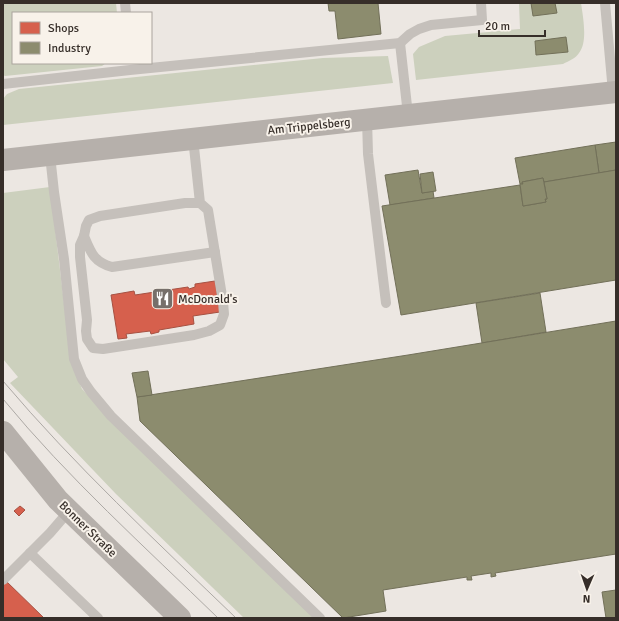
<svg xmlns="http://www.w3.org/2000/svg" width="619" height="621" font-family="Signika,sans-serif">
  <rect width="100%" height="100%" fill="#ece7e2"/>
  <g fill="#ccd0bd">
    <polygon points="3,3 116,3 117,13 13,13 13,63 106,63 102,66 5,76 3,75"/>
    <path d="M519,3H581C583,17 588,42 579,53C576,58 569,61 563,64L416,80L413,54L419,47L445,36L520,29Z"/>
    <polygon points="388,56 393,83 3,125 3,99 7,94 19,89 323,58"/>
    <polygon points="50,187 71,361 82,389 316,618 244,618 116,494 10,383 18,377 3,359 3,193"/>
  </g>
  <g fill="#d6604d" stroke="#a65142">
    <polygon points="215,281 220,312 193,316 194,324 159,330 159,332 151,334 150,331 126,334 127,338 118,339 111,295 134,291 135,295 188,287 189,289 195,287 195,284"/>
    <polygon points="20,506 25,510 19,516 14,511"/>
    <polygon points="6,581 44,618 3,618 3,584"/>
  </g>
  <g fill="#8c8c6e" stroke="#727059">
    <polygon points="328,3 380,3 378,3 381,34 338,39 335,11 329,11"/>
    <polygon points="531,3 555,3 557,13 533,16"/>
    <polygon points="566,37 568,52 536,55 535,41"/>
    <polygon points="616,142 616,170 599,173 595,145"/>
    <polygon points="595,145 599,173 544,182 543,178 522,182 523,184 520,184 515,158"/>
    <polygon points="418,170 422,193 433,191 434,198 390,205 385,175"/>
    <polygon points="616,170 616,280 401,315 382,206 520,185 523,206 546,202 545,199 547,199 544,182"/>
    <polygon points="433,172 436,191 422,193 420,174"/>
    <polygon points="543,178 547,199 545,199 546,202 523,206 520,184 523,184 522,182"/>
    <polygon points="540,293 546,332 482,343 476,303"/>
    <polygon points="616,321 616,554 495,573 496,576 491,577 491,573 471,576 472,580 467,580 467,577 383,590 386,611 343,618 140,421 137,397 408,355"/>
    <polygon points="148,371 152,395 137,397 132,373"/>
    <polygon points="616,590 616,618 606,618 602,592"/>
  </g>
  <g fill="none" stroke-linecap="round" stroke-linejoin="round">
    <g stroke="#c5c0bb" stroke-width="10">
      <polyline points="125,3 126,13"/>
      <polyline points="605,3 613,92"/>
      <polyline points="400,43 408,115"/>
      <polyline points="3,84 130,70 400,43 410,34 419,29 431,25 482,20 481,3"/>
      <polyline points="367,119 368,154 386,303"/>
      <polyline points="193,138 200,203 208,210 223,302 224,314 220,325 209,331 194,335 103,349 93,348 87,339 86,331 87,320 80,257 80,245 84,236 86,226 89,220 100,216 185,203 200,203"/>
      <polyline points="50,155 54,192 64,259 74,359 82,379 91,392 111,416 320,618"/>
      <path d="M84,236C91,253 94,262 112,267L215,252"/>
      <polyline points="30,553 98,618"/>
      <polyline points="3,580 50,533 69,511"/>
    </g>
    <g stroke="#b6b0ab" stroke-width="22">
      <polyline points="3,160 616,92"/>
      <polyline points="3,432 58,500 180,618"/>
    </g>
    <g stroke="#ada9a5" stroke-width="1">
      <path d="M3,381C75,466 156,541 236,618"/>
      <path d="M3,399C68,478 145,547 218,618"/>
    </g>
  </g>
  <defs>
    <symbol id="restaurant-square" viewBox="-11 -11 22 22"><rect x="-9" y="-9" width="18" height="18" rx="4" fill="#766f6a" stroke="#f8f2ea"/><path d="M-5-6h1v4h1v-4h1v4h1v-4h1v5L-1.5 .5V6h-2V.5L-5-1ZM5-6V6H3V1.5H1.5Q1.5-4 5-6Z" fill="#fff"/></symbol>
  </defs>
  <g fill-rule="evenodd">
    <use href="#restaurant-square" x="150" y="286" width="25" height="25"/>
  </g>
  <g text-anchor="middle" stroke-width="4" stroke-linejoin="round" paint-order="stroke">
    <g font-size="12" fill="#362e29" stroke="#f8f2ea">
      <text transform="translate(309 126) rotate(-6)" y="4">Am Trippelsberg</text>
      <text transform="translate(88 529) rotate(44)" y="4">Bonner Straße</text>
    </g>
    <g font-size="12" fill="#362e29" stroke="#f8f2ea" text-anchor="start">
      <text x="178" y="303">McDonald's</text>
    </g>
  </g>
  <rect width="619" height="621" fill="none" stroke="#362e29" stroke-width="8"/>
  <rect x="12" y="12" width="140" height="52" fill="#f8f2ea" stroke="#aaa49d"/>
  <rect x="20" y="22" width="20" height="12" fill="#d6604d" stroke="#aaa49d"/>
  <text x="48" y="32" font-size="12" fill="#362e29">Shops</text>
  <rect x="20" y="42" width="20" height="12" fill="#8c8c6e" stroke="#aaa49d"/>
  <text x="48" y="52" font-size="12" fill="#362e29">Industry</text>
  <g transform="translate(587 589) rotate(182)" stroke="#f8f2ea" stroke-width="3" paint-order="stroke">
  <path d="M0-3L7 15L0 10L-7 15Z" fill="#362e29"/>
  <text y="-6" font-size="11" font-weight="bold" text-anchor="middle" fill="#362e29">N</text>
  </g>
  <path d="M479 30v6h66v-6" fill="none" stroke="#362e29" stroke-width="2"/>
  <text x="485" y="30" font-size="12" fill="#362e29" stroke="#f8f2ea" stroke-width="3" paint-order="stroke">20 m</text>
</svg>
